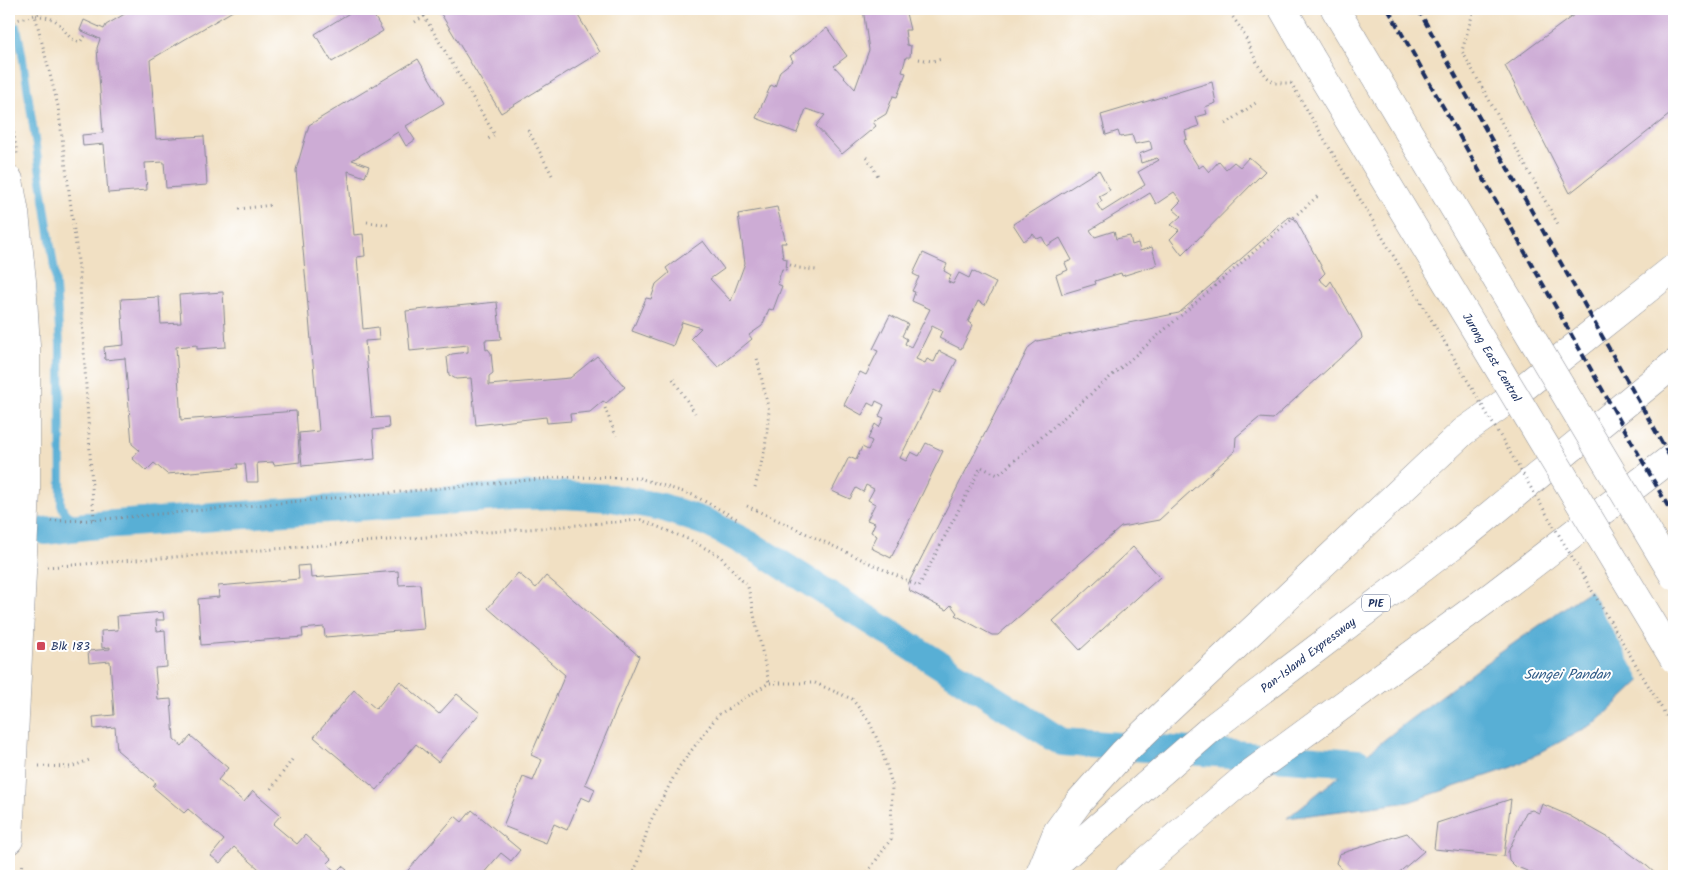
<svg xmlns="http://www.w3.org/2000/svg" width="1683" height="885" font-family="Kalam,sans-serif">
  <rect width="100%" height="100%" fill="#fff"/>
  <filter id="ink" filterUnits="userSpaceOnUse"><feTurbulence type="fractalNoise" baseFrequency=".02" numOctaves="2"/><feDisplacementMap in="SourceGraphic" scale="10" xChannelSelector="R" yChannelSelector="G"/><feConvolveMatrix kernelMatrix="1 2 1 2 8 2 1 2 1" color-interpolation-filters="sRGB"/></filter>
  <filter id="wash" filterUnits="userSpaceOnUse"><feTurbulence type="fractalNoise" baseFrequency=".0096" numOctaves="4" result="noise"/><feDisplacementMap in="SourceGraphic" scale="20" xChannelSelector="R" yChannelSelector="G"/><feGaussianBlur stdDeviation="1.12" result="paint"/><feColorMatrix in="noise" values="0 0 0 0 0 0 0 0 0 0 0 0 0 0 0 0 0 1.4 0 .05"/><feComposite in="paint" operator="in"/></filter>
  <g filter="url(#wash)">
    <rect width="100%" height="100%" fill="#f1e0c3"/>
    <polygon fill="#59afd5" stroke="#3a6f9a" points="1674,534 1674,649 1597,722 1513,767 1409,802 1287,818 1404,724 1480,667 1574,601"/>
    <polygon fill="#f1e0c3" points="1671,533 1674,538 1674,653 1642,683 1589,588"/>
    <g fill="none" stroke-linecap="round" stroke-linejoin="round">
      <polyline stroke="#59afd5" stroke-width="8" points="17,27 22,53 55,273 60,344 61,505 65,513 87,526"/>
      <polyline stroke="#59afd5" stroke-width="28" points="45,531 87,526 513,496 563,495 612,498 662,507 708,523 754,547 1062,742 1358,763"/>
    </g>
    <g id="blocks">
      <g fill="#cdacd5">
        <polygon points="133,9 236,9 150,60 156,139 204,136 207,185 166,188 164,162 145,163 147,190 108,193 104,144 83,146 82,135 103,133 97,48 100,39 80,30 84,20 104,29 106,25"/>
        <polygon points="356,9 370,9 383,31 332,62 315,34"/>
        <polygon points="438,9 574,9 600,52 501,113"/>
        <polygon points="863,9 905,9 910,30 905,30 907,45 911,46 910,57 906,57 902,72 906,73 897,97 893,96 886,114 873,122 876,126 842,154 816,126 825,115 806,109 797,133 756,118 771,85 775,87 780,71 793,61 790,56 827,28 847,56 834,66 855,89 869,50"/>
        <polygon points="1582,9 1674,9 1674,111 1570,193 1505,66"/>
        <polygon points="418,59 444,103 406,126 415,140 406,146 398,132 352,160 369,166 365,177 348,171 354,235 363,234 365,256 357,257 363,329 378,327 379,340 365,341 372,418 388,417 389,428 373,430 375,459 302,466 299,433 319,431 296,170 309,125"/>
        <polygon points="1212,82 1216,103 1205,107 1207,114 1196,117 1199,126 1185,131 1187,139 1184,140 1186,147 1199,168 1203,165 1209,172 1219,161 1226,169 1234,162 1240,167 1249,157 1265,171 1182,255 1170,239 1179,230 1171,225 1181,216 1173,209 1181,201 1174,192 1156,204 1150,193 1090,230 1095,237 1114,231 1116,239 1130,236 1132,245 1138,243 1140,251 1152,247 1157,265 1122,276 1121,273 1095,281 1096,284 1062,294 1056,275 1068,270 1065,263 1072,260 1060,238 1047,246 1042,237 1037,239 1033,234 1024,241 1013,224 1099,170 1110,190 1099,196 1102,201 1097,204 1102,212 1145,185 1138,172 1159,160 1157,158 1141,163 1139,154 1152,149 1150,141 1135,144 1132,135 1120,137 1118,131 1106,135 1101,115"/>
        <polygon points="777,207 786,243 781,243 783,258 787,259 786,270 782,269 777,284 782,286 773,310 769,309 762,326 749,335 752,339 718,367 691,338 701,328 682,322 673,346 632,331 646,298 651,299 656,284 669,273 666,268 703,241 724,269 710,279 731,301 745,263 738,214"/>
        <polygon points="1289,217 1295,219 1325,273 1319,279 1327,286 1331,281 1361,333 1362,338 1273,419 1259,418 1236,437 1235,451 1159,520 1121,527 998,635 992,635 955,615 957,613 951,605 946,610 910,591 908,584 1029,347 1037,341 1179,313"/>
        <polygon points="923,253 947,264 944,271 951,275 948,282 953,284 959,273 969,278 972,271 996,283 985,305 978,301 968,322 973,325 961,349 939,338 942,331 932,326 916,359 925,363 927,359 934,362 939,351 957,360 940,393 934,390 900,458 906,461 911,452 919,456 926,443 943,451 891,558 871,548 877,536 871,532 875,523 867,520 875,504 868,500 874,489 866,485 863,492 856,488 850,499 832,491 849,457 856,460 862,447 868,450 872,441 868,439 875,424 879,427 884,418 879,416 884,405 876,401 874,406 868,403 862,415 844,405 860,372 866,375 878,351 873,349 890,315 908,324 902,336 907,339 905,344 911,347 930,309 912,301 915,292 912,291 919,277 913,274"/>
        <polygon points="223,292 226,347 197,349 197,345 176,347 181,420 296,411 300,462 274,465 273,462 257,463 258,482 247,482 245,464 237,464 238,468 167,474 154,463 146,471 132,458 139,450 132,444 125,358 105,360 104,347 124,345 121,299 159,297 161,324 181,323 179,295"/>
        <polygon points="497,302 501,339 485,340 486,350 488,349 491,353 493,373 489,376 489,385 570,378 597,356 625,387 606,403 603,401 590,412 570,414 571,421 547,423 546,417 476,425 471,378 456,379 449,375 447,357 452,354 468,352 468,345 410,351 406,311"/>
        <polygon points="1133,547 1160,577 1080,650 1053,621"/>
        <polygon points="310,565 311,578 398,571 399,585 420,584 424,629 325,637 324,627 302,629 303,637 201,645 198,599 219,597 218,586 299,579 298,566"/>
        <polygon points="518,573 536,588 546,576 639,656 585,784 595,789 590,801 581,797 567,830 554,824 546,843 503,826 523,777 533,781 542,760 531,755 565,675 488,608"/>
        <polygon points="163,612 164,620 156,620 157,631 165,630 167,667 155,668 158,700 171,699 174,739 182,746 191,736 228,768 218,780 244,802 253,791 281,815 273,824 297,844 305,835 332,859 327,864 336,872 342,866 347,870 342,876 267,876 234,847 220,863 211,856 224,840 188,809 184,813 153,787 156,783 117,750 115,727 94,729 93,717 114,715 110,661 89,663 88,651 110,649 110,647 102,648 101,631 118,630 117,616"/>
        <polygon points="400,681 439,714 457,694 480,713 438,762 416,744 377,790 314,737 354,690 376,709"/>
        <polygon points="1511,799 1504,856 1434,849 1437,823"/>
        <polygon points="1542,804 1570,816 1609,838 1647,866 1658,876 1539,876 1515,866 1509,860 1508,852 1526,812 1532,810 1539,813"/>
        <polygon points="472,810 520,850 511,861 501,853 481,876 403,876 455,816 462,822"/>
        <polygon points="1407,833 1424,851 1395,876 1348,876 1336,863 1339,854"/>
      </g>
    </g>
  </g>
  <g filter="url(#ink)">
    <use href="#blocks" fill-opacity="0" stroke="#868890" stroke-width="1"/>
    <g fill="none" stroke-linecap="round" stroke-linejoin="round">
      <defs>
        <polyline id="street" points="9,180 15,213 22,281 26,346 26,491 9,840"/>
        <g id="secondary">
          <polyline points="1283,9 1310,56"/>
          <polyline points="1335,9 1353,39"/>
        </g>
        <g id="highway">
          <polyline points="1039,876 1057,832 1078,803 1123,753 1153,724 1463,432 1504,403 1674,268"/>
          <path id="s1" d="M1042,876L1212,728L1457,542L1674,364"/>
          <polyline points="1129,876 1248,775 1493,595 1674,456"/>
        </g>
      </defs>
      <use href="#street" stroke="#868890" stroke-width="29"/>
      <use href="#secondary" stroke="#868890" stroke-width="29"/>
      <use href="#highway" stroke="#868890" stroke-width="29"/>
      <g stroke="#868890" stroke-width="3" stroke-dasharray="1 4" stroke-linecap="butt">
        <polyline points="1227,9 1242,30 1258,65 1267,77 1274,83 1291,83"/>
        <polyline points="1474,9 1462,51 1559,226"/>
        <polyline points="424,16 495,135 486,140"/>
        <polyline points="9,22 35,15 48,9"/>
        <polyline points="415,22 424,16 420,9"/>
        <path d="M85,36L80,42C65,39 64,24 52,19C47,17 40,16 35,15L58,106L79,269L94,520"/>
        <polyline points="919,59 932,61 943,59"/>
        <polyline points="9,103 17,154"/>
        <polyline points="1226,124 1257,102"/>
        <polyline points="528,130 552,175"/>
        <polyline points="867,157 878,176"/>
        <polyline points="239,209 272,205"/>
        <polyline points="367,222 390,225"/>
        <polyline points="790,265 799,268 816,270"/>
        <polyline points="673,379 695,413"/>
        <polyline points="605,408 616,436"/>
        <polyline points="755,487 765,449 769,411 757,358"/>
        <polyline points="747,506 919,586 981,467 998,475 1319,195"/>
        <polyline points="51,521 94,520 563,477 639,478 693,495 739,520"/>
        <polyline points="47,567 641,520 690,540 720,556 748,587 769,683"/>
        <polyline points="39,766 71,767 92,759"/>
        <polyline points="271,789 294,757"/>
        <polyline points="21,876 23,863"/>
        <polyline points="633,876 650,822 679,767 718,715 769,683 815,683 852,699 869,721 881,748 892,784 891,839 865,876"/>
      </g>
      <use href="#street" stroke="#fff" stroke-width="28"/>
      <use href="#secondary" stroke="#fff" stroke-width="28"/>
      <use href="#highway" stroke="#fff" stroke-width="28"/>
      <g stroke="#1b2f5e" stroke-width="4" stroke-dasharray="8 4" stroke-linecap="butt">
        <polyline points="1388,9 1674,517"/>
        <polyline points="1418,9 1674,464"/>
      </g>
      <defs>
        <g id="secondary-bridge">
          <polyline points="1353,39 1674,576"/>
          <path id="s2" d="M1310,56L1674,659"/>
        </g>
      </defs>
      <use href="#secondary-bridge" stroke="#868890" stroke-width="29" stroke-linecap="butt"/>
      <polyline stroke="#868890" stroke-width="3" stroke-dasharray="1 4" stroke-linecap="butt" points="1291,83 1674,729"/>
      <use href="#secondary-bridge" stroke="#fff" stroke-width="28"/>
    </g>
  </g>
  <rect fill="#d1495b" stroke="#fff" stroke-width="2" x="36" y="641" width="10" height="10" rx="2.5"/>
  <g text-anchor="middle" stroke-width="4" stroke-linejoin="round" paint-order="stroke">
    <rect fill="#fff" stroke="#5f6d8e" stroke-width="1" x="1362" y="594.5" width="28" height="17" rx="4"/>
    <g font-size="11" font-weight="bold" fill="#1b2f5e">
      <text x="1376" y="607">PIE</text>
    </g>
    <g font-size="12" fill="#1b2f5e" stroke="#fff">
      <text dy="4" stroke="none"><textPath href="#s2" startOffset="352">Jurong East Central</textPath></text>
      <text dy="4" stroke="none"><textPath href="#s1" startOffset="346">Pan-Island Expressway</textPath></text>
    </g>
    <g font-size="12" fill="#1b2f5e" stroke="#fff" text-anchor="start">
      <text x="51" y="650">Blk 183</text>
    </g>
    <g font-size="14" font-style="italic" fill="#315c88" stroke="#fff">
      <text x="1567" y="679">Sungei Pandan</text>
    </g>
  </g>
  <rect width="1683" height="885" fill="none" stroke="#fff" stroke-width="30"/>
</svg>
